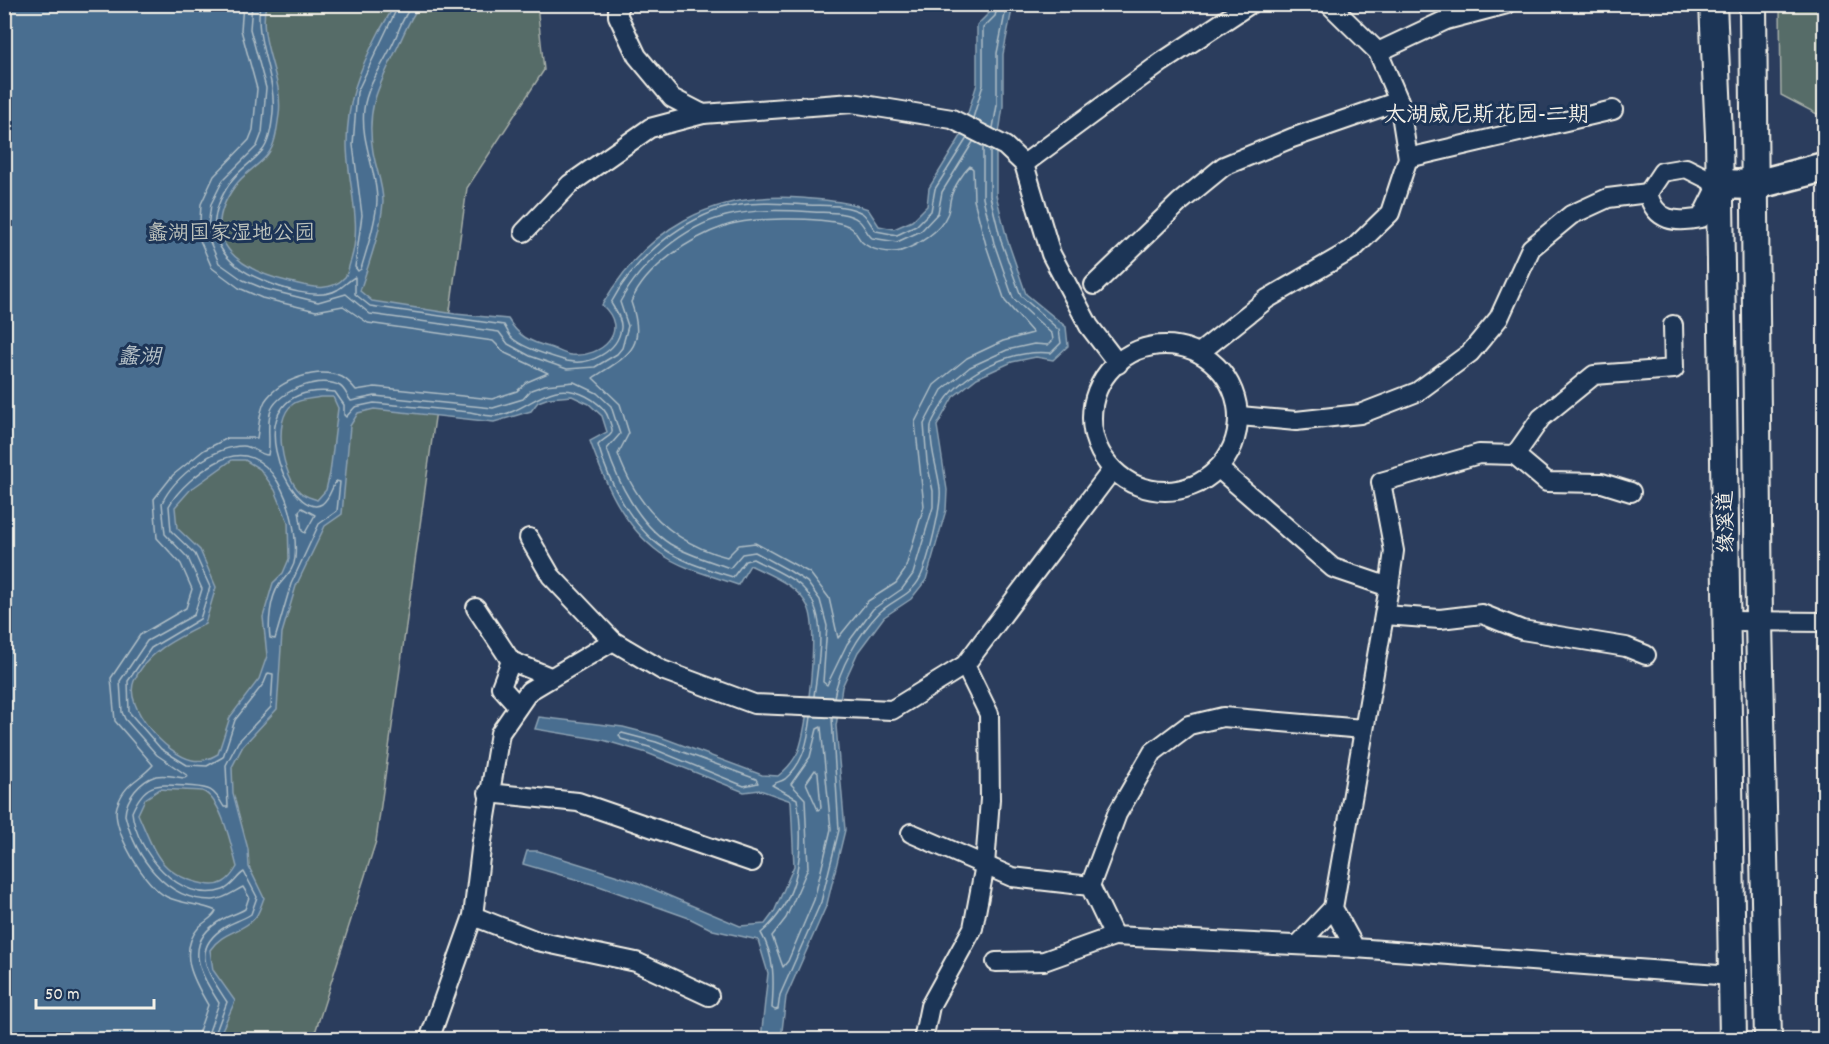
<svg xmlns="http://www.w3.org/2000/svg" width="1829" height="1044" font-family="Dekko,'LXGW WenKai TC',sans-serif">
  <rect width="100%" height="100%" fill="#2b3d5d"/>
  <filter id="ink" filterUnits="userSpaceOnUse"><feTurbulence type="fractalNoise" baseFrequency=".0167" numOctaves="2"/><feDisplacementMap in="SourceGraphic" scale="12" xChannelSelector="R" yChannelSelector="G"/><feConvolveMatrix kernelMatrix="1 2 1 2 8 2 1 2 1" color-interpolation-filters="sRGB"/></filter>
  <g filter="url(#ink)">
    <g fill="#576c68" stroke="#a6aea8" stroke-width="1.5">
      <polygon points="5,5 537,5 544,70 467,188 376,841 313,1039 5,1040"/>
      <polygon points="1780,5 1824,5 1824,112 1817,114 1781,95"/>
    </g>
    <path fill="#486e90" stroke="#8da2b3" stroke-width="1.5" fill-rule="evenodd" d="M5,5H266C257,42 284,77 279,115C277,127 276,144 268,154C259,166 244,173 235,186C196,240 239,270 290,282C308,286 330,294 345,277C348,273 349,265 351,260C363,221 347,183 347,144C347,100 359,70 379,32C384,23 390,14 394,5H420C410,18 406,29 399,44C380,85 365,105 373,152C376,169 383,185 383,202C381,231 369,263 360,291L372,301L455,314L508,319C518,336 530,342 549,347C556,349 564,354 571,355C602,358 631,331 602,305C648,227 710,192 801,198C824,200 846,201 868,209L879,226L894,229L912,221L927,206L929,188L961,136L977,84V25L990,12L993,5H1013L1003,54V106L996,154V195L1007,239L1026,294L1066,327L1068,346L1053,360L1036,357L1012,362L977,378L953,397L937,426L947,490L946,510L926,580L911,599L884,617L858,652L842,687L836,726L845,830L827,904L786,997L781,1039H761L768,973L758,940L713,930L689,918L599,886L523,864L527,851H538L634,881L740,926L765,924L774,912L794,866L791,801L760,790L744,792L647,753L603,740L535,729L539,717L623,727L658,736L762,775L778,776C787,769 793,762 798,752C808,728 819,629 808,607C798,585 770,575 750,565L738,585C713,576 682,569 660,553C623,526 605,483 590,441L607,432L602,416L589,404L572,396L549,398L538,402L531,411L494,422L374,409L358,413L350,426L342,514L325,526L296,586L282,633L277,709L243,746L232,767L233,793L248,849L249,867L264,898C261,905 259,915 253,920C239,933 222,932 210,950L213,970L235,1001L218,1039L5,1040ZM320,397H333L338,408L330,473L326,490L317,500C312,498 304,496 300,492C283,476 271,420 293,404C299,399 312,399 320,397ZM232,460H245L260,469L275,490L288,522L289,559L283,573L273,583L263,617L267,656L259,679L230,717L218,754C209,759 203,762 192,760C167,755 123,707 134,681C147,651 178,638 205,624L216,587L200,550L177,528L175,507L190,490ZM160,789C168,790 198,790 202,791C222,798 232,849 237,867C229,881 220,888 204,884C159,875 155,852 138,814L145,799Z"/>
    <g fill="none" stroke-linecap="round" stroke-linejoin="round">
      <g stroke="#afbdc5" stroke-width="1.5">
        <path d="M252,4L250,29L266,88L262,133L257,146L223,180L211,204L207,235L219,263L243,280L265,289L318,302L346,294L370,314L499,332L508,344L530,356L567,369L595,367L617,354L622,348L628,326L620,302C640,264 684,226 726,216C754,209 784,210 813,212C826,213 847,211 858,220C864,224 866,233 872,238L897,242L921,231L938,213L942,192L973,142"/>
        <path d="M260,4C254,42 276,74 273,112C272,124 270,142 262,151C252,163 238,170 230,183C200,227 216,261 262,280C280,288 318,301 337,290C343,287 349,280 355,277V294L370,306L504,325C506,328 508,333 511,337C520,347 553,357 567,361C589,366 618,352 621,328C622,319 615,310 611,303C633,261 675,224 721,209C748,201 781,203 808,205C825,206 847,204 862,213C868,217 871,226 876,231L897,235L916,226L931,211L935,189L967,138"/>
        <path d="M399,4L357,92L353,145L362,215L355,267L358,271L361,269C367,248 376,223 377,201C377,170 360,141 364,109C367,84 384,64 394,41C400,28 403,16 413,4"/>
        <polyline points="973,118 983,85 983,28 995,16 998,4"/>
        <polyline points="993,128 997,105 997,53 1007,4"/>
        <path d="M970,166L973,169L974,200L986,245L1005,301L1033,333L1003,341L967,358L934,385L915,422L924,506L905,570L896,583L868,601L838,638L829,598L810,573L755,543L739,545L727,557C671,543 637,507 618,454L629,433L620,404L593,378C626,356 648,350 631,302C646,267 690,238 725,226C750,217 817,217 843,224C855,227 855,234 862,242C870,250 890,254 901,251C918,245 940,232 947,215C950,209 949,203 951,197C953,188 963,173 970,166Z"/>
        <polygon points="302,508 315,515 305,533 302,531 299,511"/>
        <path d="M834,697C839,668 859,634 879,613C892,600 911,596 920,578C928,562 942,506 940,489C938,469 929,447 931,426C932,421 936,415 939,410C960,373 1009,349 1051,353L1061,343L1059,330L1021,296L1001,241L990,196V150"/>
        <path d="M811,717C808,740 804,763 785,779C780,782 776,782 772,785L797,799C805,847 800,901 761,933C775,957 774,981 772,1008L775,1010L778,1009L780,995L821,902L839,830L832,718"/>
        <polygon points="821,727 831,829 814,900 788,961 783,967 772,936 786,918 808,868 805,799 791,784 810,757 817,729"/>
        <polygon points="622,733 656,742 756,779 758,783 744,786 649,747 621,739 619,735"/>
        <polygon points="815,770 818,773 821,808 818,810 806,783"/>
        <path d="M196,1040L208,1005C194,981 177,952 199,927C205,921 213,918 216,911C202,904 182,904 167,897C146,888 110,828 117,806C125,782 139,781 153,765L115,721L111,678L140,635L186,608L192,589L181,564L157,538L154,499L173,475L204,450L228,438H257C259,427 259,412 265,401C279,380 318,366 342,377C348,380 352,385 356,390L375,387L492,399L517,391L527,382L548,373L505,353L493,341L368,323L343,306L316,311L262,298L239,288L212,268L199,238L201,204L214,176L249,140L253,130L257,89L241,30L243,4"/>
        <path d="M206,1040L219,1003C200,973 181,942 223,919C230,915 237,914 245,909L249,897L243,887C233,892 225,899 213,900C165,901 135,856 125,815C126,798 140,781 156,776C165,774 176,777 185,778L188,776L157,755L125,719L122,712L120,681L147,641L194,615L202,589L188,558L165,534L162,503C174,477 214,446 243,446C253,446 259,455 268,455C271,440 266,425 271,410C279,390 322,375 340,386C345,389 347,396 351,401L375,396L493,408L523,399L531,390L545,385L574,382L597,393L611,406L620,434L607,449C618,483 639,524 670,544C688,555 710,561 730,568L742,554L755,552L788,570L807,582L820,600L827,626L823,682L827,685L847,644L873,609L902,589L913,574L933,507V491L927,462L924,424L942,390L970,367L1007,350L1034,344L1048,345L1053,340L1052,334L1013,298L994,243L983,198V147"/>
        <path d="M213,1040L227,1002C210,975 188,950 225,927C233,922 242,920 251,914L257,897L244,872C236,877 233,886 223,890C180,905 136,851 132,812C145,782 156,784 186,786C208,788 212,786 224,807H228L226,765L238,742L271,707L273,674L268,673L264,683L235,720L223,757L207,766L187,765L161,749L129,712L128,681L151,648L200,619L210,587L195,554L171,531L169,506C178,489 199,472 215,463C272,430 299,515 295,558C294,570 286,576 279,585C270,598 268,623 270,638L275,639L291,584L319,524L337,511L340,482L336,481C331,489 330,498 322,504C291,524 226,380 335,392L344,405V415L346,417L355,407L374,403C406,406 438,409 470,412C477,413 485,416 492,416C529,415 546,376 586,396C594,400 605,408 608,417C617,439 610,432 598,445C609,483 631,526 664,549C684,563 711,570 733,577L745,561L753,559C768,567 789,575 802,587C830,614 818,662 814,696"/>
      </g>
      <defs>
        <g id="street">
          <polyline points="618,4 618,16 637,56 672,98 703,114 852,103 952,119 1005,146 1024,164 1051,254 1089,326 1118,364"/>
          <polyline points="1378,52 1446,20 1507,4"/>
          <polyline points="1408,158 1613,110"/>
          <polyline points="1024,164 1162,62 1250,4"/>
          <path d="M1686,168L1718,184L1701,218C1676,223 1655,222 1648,193L1662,172Z"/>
          <polyline points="524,232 570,184 650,128 703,114"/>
          <polyline points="1094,285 1180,202 1224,166 1292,138 1399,101"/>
          <circle cx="1165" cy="418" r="73"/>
          <polyline points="1199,353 1267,299 1353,249 1390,213 1408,158 1399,101 1378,52 1329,4"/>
          <polyline points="1240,416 1296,421 1360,414 1417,392 1470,353 1499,318 1531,248 1571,215 1608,198 1648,193"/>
          <polyline points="1515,455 1541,418 1594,375 1674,369 1673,325"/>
          <polyline points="1218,468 1333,568 1389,587 1333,908 1355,948 1732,976"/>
          <polyline points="529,538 551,576 613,641"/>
          <polyline points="1389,587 1394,551 1381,482 1479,454 1515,455 1547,482 1602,483 1631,492"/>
          <polyline points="476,608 511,661 550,677"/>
          <polyline points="1385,615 1440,619 1482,614 1522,630 1626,647 1646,655"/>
          <polyline points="1727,621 1824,622"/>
          <polyline points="511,661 501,687 518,706"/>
          <polyline points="488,793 578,802 752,862"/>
          <polyline points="911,833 1012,877 1090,886 1114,936 1355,948"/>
          <polyline points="1090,886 1117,814 1153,752 1189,725 1223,717 1363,729"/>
          <polyline points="473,916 537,941 636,962 709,996"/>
          <polyline points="1298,945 1333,908"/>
          <polyline points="996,962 1044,961 1114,936"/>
          <polyline points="429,1040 473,916 482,841 500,733 529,691 613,641 662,670 754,704 892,710 965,665 1112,470"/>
          <polyline points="923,1040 930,1006 973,928 985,865 990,799 989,714 965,665"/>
        </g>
        <g id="secondary">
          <polyline points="1713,4 1719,136 1733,1040"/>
          <polyline points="1753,4 1759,622 1768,1040"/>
        </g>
        <polyline id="primary" points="1718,184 1755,185 1824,167"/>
      </defs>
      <use href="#street" stroke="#f4f1e8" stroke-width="22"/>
      <use href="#secondary" stroke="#f4f1e8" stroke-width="30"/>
      <use href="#primary" stroke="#f4f1e8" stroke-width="33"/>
      <use href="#street" stroke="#1d3557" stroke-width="18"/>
      <use href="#secondary" stroke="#1d3557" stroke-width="26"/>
      <use href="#primary" stroke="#1d3557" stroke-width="28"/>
    </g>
  </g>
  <g text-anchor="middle" stroke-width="6" stroke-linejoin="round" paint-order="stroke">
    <g font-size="21" fill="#bdc2bb" stroke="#1d3557">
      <text x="231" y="239">蠡湖国家湿地公园</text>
    </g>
    <g font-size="21" fill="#f4f1e8" stroke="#1d3557">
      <text transform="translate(1725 522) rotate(-91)" y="7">缘溪道</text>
    </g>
    <g font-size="22" fill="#f4f1e8" stroke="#1d3557">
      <text x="1487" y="121">太湖威尼斯花园-二期</text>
    </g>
    <g font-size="22" font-style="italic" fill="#b8c3c9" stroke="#1d3557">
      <text x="139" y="363">蠡湖</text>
    </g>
  </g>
  <rect width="1829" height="1044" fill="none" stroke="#1d3557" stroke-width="24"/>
  <rect x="12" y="12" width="1805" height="1020" fill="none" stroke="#f4f1e8" stroke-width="2" filter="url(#ink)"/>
  <path d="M36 999v9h118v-9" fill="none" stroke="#f4f1e8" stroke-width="3"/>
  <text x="45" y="999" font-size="18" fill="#f4f1e8" stroke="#1d3557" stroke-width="4.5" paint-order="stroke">50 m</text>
</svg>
